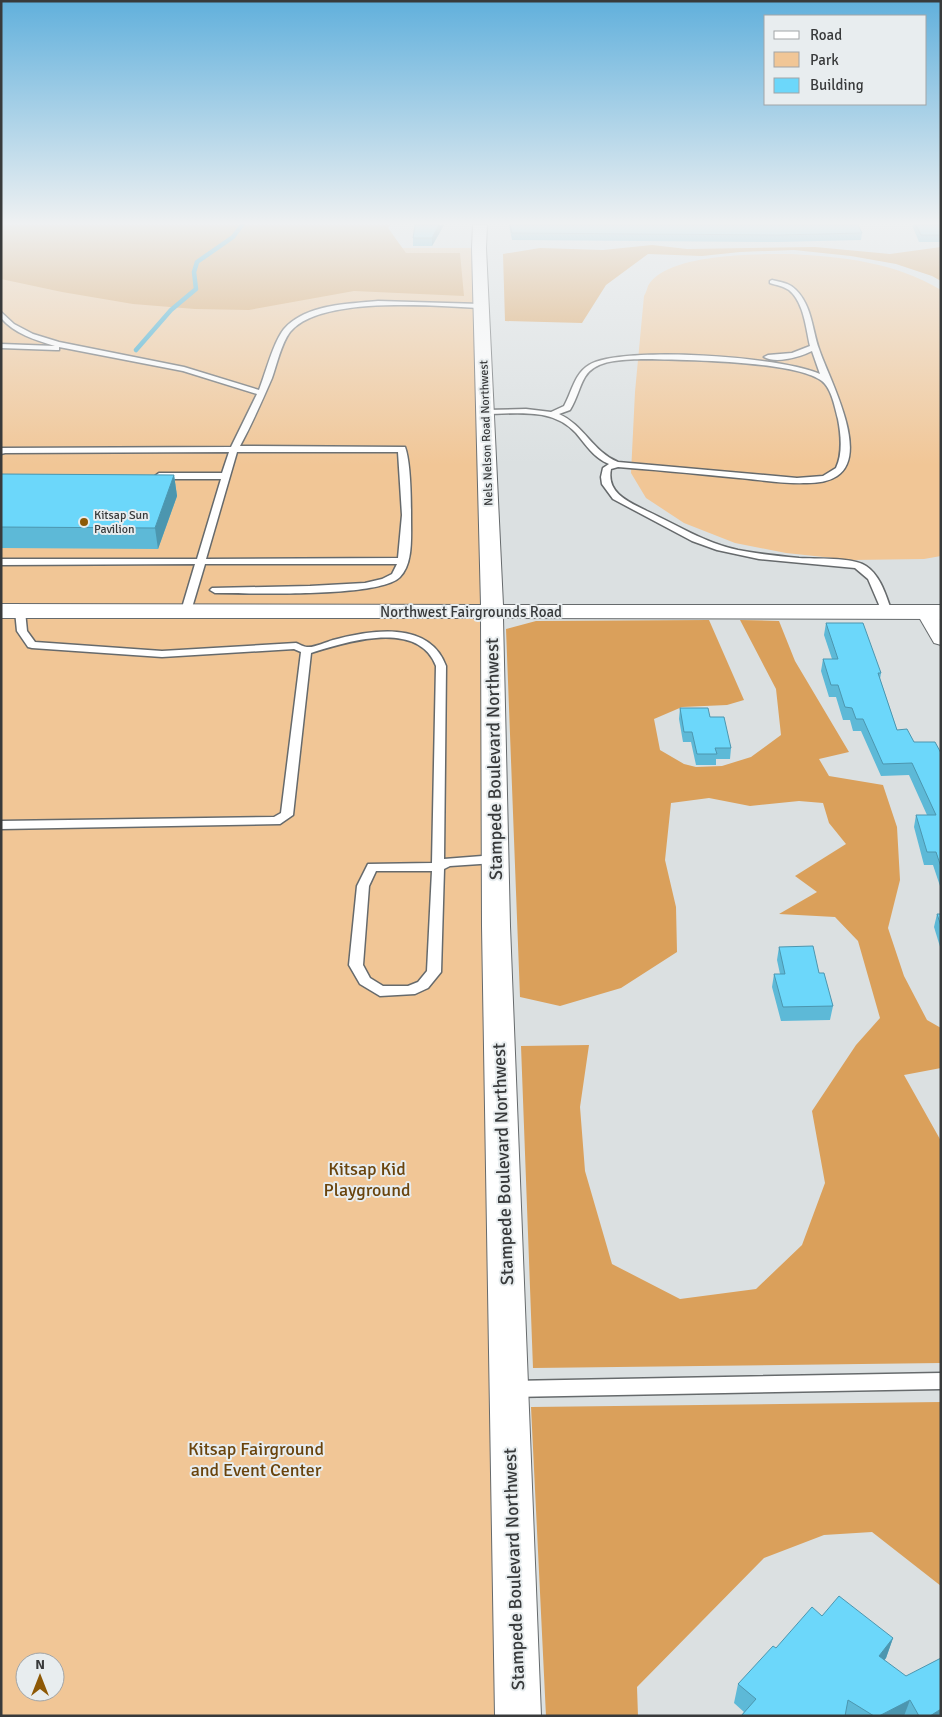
<svg xmlns="http://www.w3.org/2000/svg" width="942" height="1717" font-family="Signika,sans-serif">
  <rect width="100%" height="100%" fill="#dbe0e1"/>
  <g fill="#f1c696" fill-rule="evenodd">
    <path d="M1,248H479L518,1716H1ZM25,1662H55V1692H25Z"/>
    <path d="M791,254C844,257 894,262 941,290V556L924,559L852,560L786,553L735,543L684,523L646,498L631,473L635,392L644,296C646,293 647,289 648,286C666,253 758,254 791,254Z"/>
  </g>
  <g fill="#daa05b">
    <polygon points="1,225 390,225 388,228 406,253 460,253 464,296 354,291 249,310 195,309 133,304 62,292 1,279"/>
    <polygon points="652,245 687,249 815,247 890,254 941,247 941,281 932,276 896,264 851,256 794,250 740,252 702,256 648,254 606,285 582,323 505,321 503,254 540,248 603,250"/>
    <polygon points="709,620 744,700 727,705 682,707 654,719 660,750 684,764 696,767 722,766 751,757 781,735 776,689 740,620 779,621 795,661 849,752 819,759 829,776 883,785 897,827 900,880 888,928 904,976 927,1020 941,1028 941,1068 904,1075 941,1141 941,1363 533,1368 521,1046 589,1045 580,1107 585,1171 612,1264 680,1299 756,1289 802,1245 825,1183 812,1111 856,1045 880,1018 858,941 835,917 779,914 817,892 795,876 846,844 829,823 823,803 799,801 750,806 709,798 671,803 665,860 676,907 677,952 621,988 560,1006 520,997 506,629 536,621"/>
    <polygon points="941,1402 941,1586 872,1532 824,1535 764,1558 637,1687 638,1716 546,1716 531,1407"/>
  </g>
  <g fill="none" stroke-linecap="round" stroke-linejoin="round">
    <polyline stroke="#38a9cb" stroke-width="4.5" points="136,350 171,310 196,289 194,272 197,262 233,237 242,225"/>
    <defs>
      <g id="lane">
        <path d="M772,280C780,282 790,283 796,290C812,306 812,329 819,349C828,377 871,454 837,476C828,482 817,483 807,483C785,484 762,480 739,478C699,474 658,470 618,467L611,469C606,493 629,502 647,511C679,526 703,542 738,550C758,554 778,556 799,558C815,559 853,557 866,566C881,576 886,596 892,612L891,614H883L868,579L855,568L759,559L717,550L692,541L613,499L602,484L601,477L603,468L609,464C594,458 586,445 576,433C552,407 517,414 485,414L481,412L485,410L526,409L551,412L564,406C572,392 574,374 589,365C622,345 785,357 820,374L812,351C800,357 776,364 764,357L768,355L792,353L810,346C806,329 804,302 789,290C783,286 776,285 770,283V281ZM641,359C679,360 794,360 822,381C832,389 835,408 838,419C841,435 843,453 836,468L823,476L797,478L618,462C593,452 584,425 559,414L570,410C577,399 579,387 585,377C596,359 623,360 641,359Z"/>
        <path d="M378,301L481,304L484,306L481,308C437,306 320,295 290,332C281,344 277,364 272,378C262,401 252,424 240,446L405,447C411,463 411,502 411,519C411,538 413,564 400,577C380,598 248,593 215,593L210,590L212,588L310,586L365,583L382,579L392,574L397,564H205L191,611L186,614L181,611L195,564L1,565V559H197L221,479H159L155,476L159,473H222L229,452L5,453L1,454V448L231,447L257,394L183,371L59,347V350H56L1,348V344L55,346C35,340 15,334 1,318V312L14,324L33,334L59,342L184,367L259,390C266,372 273,343 284,329C306,304 348,304 378,301ZM237,452H398L402,515L398,558L206,559Z"/>
        <path d="M20,608L25,611L27,631L35,642L162,651L296,643C299,644 304,647 307,647C314,648 326,642 333,640C371,630 429,620 446,666L444,859L495,855L501,859L495,863L450,866L444,869L441,972L428,988L415,994L380,996L360,984L349,965L357,886L368,864L432,863L436,666C418,619 346,642 311,653L293,815L280,824L1,829V821L274,817L281,813L301,652L294,649L162,657L32,648L28,647L17,631L15,611ZM376,871H432L427,971L418,982L408,986H383L370,978L363,965L369,886Z"/>
        <polygon points="941,1373 941,1389 511,1397 505,1395 502,1389 505,1383 511,1381"/>
      </g>
      <polygon id="street" points="926,606 933,608 941,621 941,645 934,643 916,612 919,608"/>
      <polygon id="secondary" points="473,225 487,225 486,248 503,605 941,605 941,619 503,618 510,926 541,1716 495,1716 482,926 481,618 1,618 1,604 481,605 472,248"/>
    </defs>
    <use href="#lane" stroke="#666a6c" stroke-width="3"/>
    <use href="#street" stroke="#666a6c" stroke-width="2"/>
    <use href="#secondary" stroke="#666a6c" stroke-width="2"/>
    <use href="#lane" fill="#fff" fill-rule="evenodd"/>
    <use href="#street" fill="#fff" fill-rule="evenodd"/>
    <use href="#secondary" fill="#fff" fill-rule="evenodd"/>
  </g>
  <g fill="#5db9d7">
    <polygon points="415,225 444,225 432,246 413,246 413,238"/>
    <polygon points="509,225 858,225 862,233 861,240 778,242 512,240"/>
    <polygon points="912,225 941,225 941,242 919,242"/>
    <polygon points="1,474 174,475 177,496 158,549 1,548"/>
    <polygon points="826,623 881,673 880,679 897,730 914,742 941,753 941,889 933,865 924,865 914,827 916,815 927,815 909,775 881,776 861,731 853,731 850,720 843,720 836,697 829,697 821,671 823,659 832,659 824,635"/>
    <polygon points="680,708 710,717 731,748 730,759 716,759 716,765 696,765 691,742 683,742 679,719"/>
    <polygon points="937,914 941,914 941,950 934,927"/>
    <polygon points="779,947 819,973 833,1006 830,1020 781,1021 772,987 774,974 780,974 777,960"/>
    <polygon points="822,1616 893,1638 886,1658 884,1660 941,1716 741,1716 744,1712 734,1703 738,1684 776,1648"/>
  </g>
  <g fill="#4c96af">
    <polygon points="439,225 444,225 432,246 432,238"/>
    <polygon points="174,475 177,496 158,549 155,528"/>
    <polygon points="893,1638 886,1658 873,1675 879,1656"/>
    <polygon points="910,1700 904,1716 879,1716"/>
    <polygon points="941,1709 941,1716 930,1716"/>
  </g>
  <g fill="#6cd7fa" stroke="#4c96af">
    <polygon points="415,225 439,225 432,238 413,238"/>
    <polygon points="510,225 858,225 862,233 779,235 512,233"/>
    <polygon points="916,225 941,225 941,235 921,235"/>
    <polygon points="1,474 174,475 155,528 1,527"/>
    <polygon points="826,623 863,623 881,673 878,673 897,730 907,729 914,742 935,742 941,753 941,867 936,852 927,852 916,815 936,815 912,763 883,764 863,719 856,719 852,708 845,707 838,685 831,685 823,659 838,659"/>
    <polygon points="680,708 708,708 710,717 724,717 731,748 715,748 717,754 697,754 692,732 684,732"/>
    <polygon points="937,914 941,914 941,926"/>
    <polygon points="813,946 819,973 824,973 833,1006 783,1007 774,974 785,974 779,947"/>
    <polygon points="839,1596 893,1638 879,1656 906,1676 941,1658 941,1709 930,1716 919,1716 910,1700 879,1716 874,1716 848,1700 845,1716 741,1716 756,1699 738,1684 773,1646 776,1648 812,1607 822,1616"/>
  </g>
  <linearGradient id="sky" x2="0" y2="1"><stop stop-color="#61b0dc"/><stop offset="0.48" stop-color="#eff1f2"/><stop offset="1" stop-color="#eff1f2" stop-opacity="0"/></linearGradient>
  <rect width="942" height="465" fill="url(#sky)"/>
  <circle fill="#8d5906" stroke="#e8edef" stroke-width="2" cx="84" cy="522" r="5"/>
  <g text-anchor="middle" stroke-width="4" stroke-linejoin="round" paint-order="stroke">
    <g font-size="12" fill="#383a3b" stroke="#e8edef">
      <text transform="translate(486 433) rotate(-92)" y="4">Nels Nelson Road Northwest</text>
    </g>
    <g font-size="12" fill="#383a3b" stroke="#e8edef" text-anchor="start">
      <text x="94" y="519">Kitsap Sun<tspan x="94" dy="14">Pavilion</tspan></text>
    </g>
    <g font-size="15" fill="#383a3b" stroke="#e8edef">
      <text x="471" y="617">Northwest Fairgrounds Road</text>
    </g>
    <g font-size="18" fill="#383a3b" stroke="#e8edef">
      <text transform="translate(494 759) rotate(-91)" y="6">Stampede Boulevard Northwest</text>
      <text transform="translate(503 1164) rotate(-92)" y="6">Stampede Boulevard Northwest</text>
      <text transform="translate(514 1569) rotate(-92)" y="6">Stampede Boulevard Northwest</text>
    </g>
    <g font-size="18" fill="#69430c" stroke="#e8edef">
      <text x="367" y="1175">Kitsap Kid<tspan x="367" dy="21">Playground</tspan></text>
      <text x="256" y="1455">Kitsap Fairground<tspan x="256" dy="21">and Event Center</tspan></text>
    </g>
  </g>
  <rect width="942" height="1717" fill="none" stroke="#383a3b" stroke-width="5"/>
  <rect x="764" y="15" width="162" height="90" fill="#e8edef" stroke="#a2a5a7"/>
  <rect x="774" y="31" width="25" height="8" fill="#ffffff" stroke="#a2a5a7"/>
  <text x="810" y="40" font-size="15" fill="#383a3b">Road</text>
  <rect x="774" y="52" width="25" height="15" fill="#f1c696" stroke="#a2a5a7"/>
  <text x="810" y="65" font-size="15" fill="#383a3b">Park</text>
  <rect x="774" y="78" width="25" height="15" fill="#6cd7fa" stroke="#a2a5a7"/>
  <text x="810" y="90" font-size="15" fill="#383a3b">Building</text>
  <g transform="translate(40 1677)"><circle r="24" fill="#e8edef" stroke="#a2a5a7"/>
  <path d="M0-4L9 19L0 12L-9 19Z" fill="#8d5906"/>
  <text y="-8" font-size="14" font-weight="bold" text-anchor="middle" fill="#383a3b">N</text>
  </g>
</svg>
